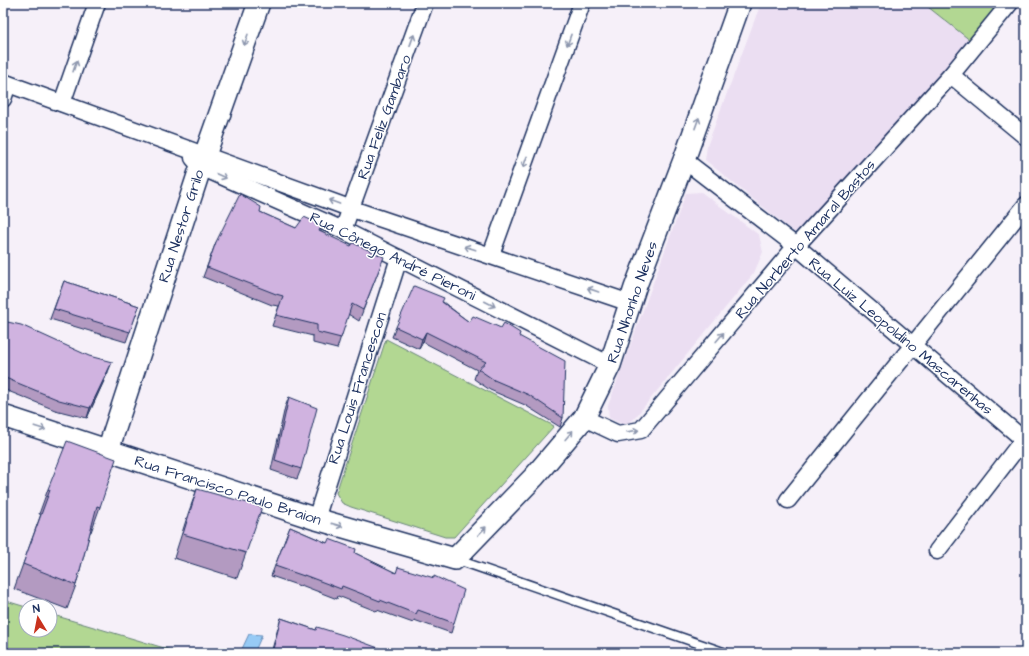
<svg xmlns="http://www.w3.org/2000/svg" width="1029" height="656" font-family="'Architects Daughter',sans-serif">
  <rect width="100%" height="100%" fill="#f6f0f9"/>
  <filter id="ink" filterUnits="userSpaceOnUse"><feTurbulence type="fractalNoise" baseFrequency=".025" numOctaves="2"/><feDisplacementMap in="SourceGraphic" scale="8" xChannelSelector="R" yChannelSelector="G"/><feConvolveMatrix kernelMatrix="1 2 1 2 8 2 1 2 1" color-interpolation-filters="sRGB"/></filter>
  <g filter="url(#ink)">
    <g fill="#ebdef2">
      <polygon points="761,3 923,3 971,41 802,229 794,232 705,160 707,146"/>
      <polygon points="701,192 759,235 763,252 754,273 633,420 624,425 609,418 608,406 686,193"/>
    </g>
    <g fill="#b2d792" stroke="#668378">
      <polygon points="923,3 1004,3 971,41"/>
      <polygon points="386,339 554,426 454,537 445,537 351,507 342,503 336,493"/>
      <polygon points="3,600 26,607 26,630 50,630 50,614 181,653 3,653"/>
    </g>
    <polygon fill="#97caf5" stroke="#658cb9" points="249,634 262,635 254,653 242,649"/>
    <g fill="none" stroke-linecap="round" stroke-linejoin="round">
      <defs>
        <polyline id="service" points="455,559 726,653"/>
        <g id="minor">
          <polyline points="951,75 1026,137"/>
          <polyline points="3,82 352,209 630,303"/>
          <polyline points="3,99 8,84"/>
          <polyline points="62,103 97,3"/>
          <polyline points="193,158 201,167 343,230 610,365"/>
          <polyline points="684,160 796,246 1023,439"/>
          <polyline points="343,230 425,3"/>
          <polyline points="491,255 582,3"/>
          <polyline points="584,418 618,434 641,430 796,246 951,75 1010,3"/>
          <polyline points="788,500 1026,205"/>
          <polyline points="316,519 399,258"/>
          <polyline points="937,551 1026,436"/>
        </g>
        <g id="tertiary">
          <polyline points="3,416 316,519 455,559 534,477 584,418 610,365 635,288 684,160 740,3"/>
          <polyline points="108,450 199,172 259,3"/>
        </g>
      </defs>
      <use href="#service" stroke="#1b2f5e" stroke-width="11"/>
      <use href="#minor" stroke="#1b2f5e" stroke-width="19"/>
      <use href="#tertiary" stroke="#1b2f5e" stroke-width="24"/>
      <use href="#service" stroke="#fff" stroke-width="8"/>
      <use href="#minor" stroke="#fff" stroke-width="16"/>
      <use href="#tertiary" stroke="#fff" stroke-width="21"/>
    </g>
    <g fill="#b39ac1" stroke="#1b2f5e">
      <polygon points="260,212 296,228 320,231 380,267 359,321 348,314 337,349 313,343 313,336 272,326 279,306 272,305 203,277 216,242"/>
      <polygon points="64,281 139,306 126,342 50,319"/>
      <polygon points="443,302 469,322 519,336 563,418 560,427 525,405 490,390 474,379 477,370 423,342 419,349 392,337 396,327"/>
      <polygon points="3,321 108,372 87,418 55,410 3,389"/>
      <polygon points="289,397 301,469 297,479 271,470 285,407"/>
      <polygon points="48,489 100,507 91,532 90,532 76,585 67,609 14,589 41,514 39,514"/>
      <polygon points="197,489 246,553 237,578 174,558 188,514"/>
      <polygon points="290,527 327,543 355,553 396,573 454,623 451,633 414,620 413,623 377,610 376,611 338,596 337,599 301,585 300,586 271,576"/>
      <polygon points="281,618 316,630 392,653 271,653 278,628"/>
    </g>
    <g fill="#927d9d" stroke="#1b2f5e">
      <polygon points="426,332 423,342 419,349 422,339"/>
      <polygon points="112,362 108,372 87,418 90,408"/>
    </g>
    <g fill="#d0b3e0" stroke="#1b2f5e">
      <polygon points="240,194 261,207 260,212 296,228 304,217 322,225 319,231 351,246 353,243 384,257 363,310 352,304 341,338 317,332 317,325 276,315 283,296 276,294 207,267 216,242"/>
      <polygon points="64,281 139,306 130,332 54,309"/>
      <polygon points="414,286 444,298 442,302 469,322 473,316 501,328 504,323 520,333 519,336 565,361 563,418 529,395 494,380 478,369 486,362 426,332 422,339 396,327"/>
      <polygon points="3,321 21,325 89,356 112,362 90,408 59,400 3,377"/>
      <polygon points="289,397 317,408 301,469 275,460"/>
      <polygon points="67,441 116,459 100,507 97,506 76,585 23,564 50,490 48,489"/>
      <polygon points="197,489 262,507 246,553 183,534"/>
      <polygon points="290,527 327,543 329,539 356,549 355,553 396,573 398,567 434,578 434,576 464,590 454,623 418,610 416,614 380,600 380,601 342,586 341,589 304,575 304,576 275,566"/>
      <polygon points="281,618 316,630 317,627 343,635 392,653 272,653"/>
    </g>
    <defs><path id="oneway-shaft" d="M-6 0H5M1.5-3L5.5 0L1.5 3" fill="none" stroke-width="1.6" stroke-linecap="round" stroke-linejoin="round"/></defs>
    <g stroke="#8d97ae">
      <use href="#oneway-shaft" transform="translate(246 40) rotate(109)"/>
      <use href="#oneway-shaft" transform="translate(412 40) rotate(-70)"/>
      <use href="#oneway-shaft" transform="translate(569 40) rotate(110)"/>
      <use href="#oneway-shaft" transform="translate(75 66) rotate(-71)"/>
      <use href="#oneway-shaft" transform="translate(697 123) rotate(-70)"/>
      <use href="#oneway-shaft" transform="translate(525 162) rotate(110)"/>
      <use href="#oneway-shaft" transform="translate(221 176) rotate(24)"/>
      <use href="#oneway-shaft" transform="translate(334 202) rotate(-160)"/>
      <use href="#oneway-shaft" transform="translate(470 248) rotate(-162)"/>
      <use href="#oneway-shaft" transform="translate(593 290) rotate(-161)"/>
      <use href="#oneway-shaft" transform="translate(490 304) rotate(27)"/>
      <use href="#oneway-shaft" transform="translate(720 337) rotate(-50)"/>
      <use href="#oneway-shaft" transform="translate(40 428) rotate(18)"/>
      <use href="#oneway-shaft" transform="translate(633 431) rotate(-8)"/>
      <use href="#oneway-shaft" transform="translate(569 435) rotate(-50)"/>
      <use href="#oneway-shaft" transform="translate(337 525) rotate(16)"/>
      <use href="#oneway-shaft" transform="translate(482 531) rotate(-46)"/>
    </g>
  </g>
  <g text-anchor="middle" stroke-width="3" stroke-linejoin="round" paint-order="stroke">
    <g font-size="15" fill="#1b2f5e" stroke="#fff">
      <text transform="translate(384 117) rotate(-70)" y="5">Rua Feliz Gambaro</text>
      <text transform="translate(181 226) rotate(-72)" y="5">Rua Nestor Grilo</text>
      <text transform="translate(805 239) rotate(-49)" y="5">Rua Norberto Amaral Bastos</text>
      <text transform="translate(393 256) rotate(26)" y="5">Rua Cônego André Pieroni</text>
      <text transform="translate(632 302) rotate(-71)" y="5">Rua Nhonho Neves</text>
      <text transform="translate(901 336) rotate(40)" y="5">Rua Luiz Leopoldino Mascarenhas</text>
      <text transform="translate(357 388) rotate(-72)" y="5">Rua Louis Francescon</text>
      <text transform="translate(228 490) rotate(18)" y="5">Rua Francisco Paulo Braion</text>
    </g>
  </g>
  <rect width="1029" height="656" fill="none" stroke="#fff" stroke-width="16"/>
  <rect x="8" y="8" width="1013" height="640" fill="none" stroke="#1b2f5e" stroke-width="1.5" filter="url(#ink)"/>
  <g transform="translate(38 618) rotate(350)"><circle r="19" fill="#ffffff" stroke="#a4acbf"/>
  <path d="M0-3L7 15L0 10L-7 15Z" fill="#c8321e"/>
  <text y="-6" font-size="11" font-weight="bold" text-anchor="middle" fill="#1b2f5e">N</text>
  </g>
</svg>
